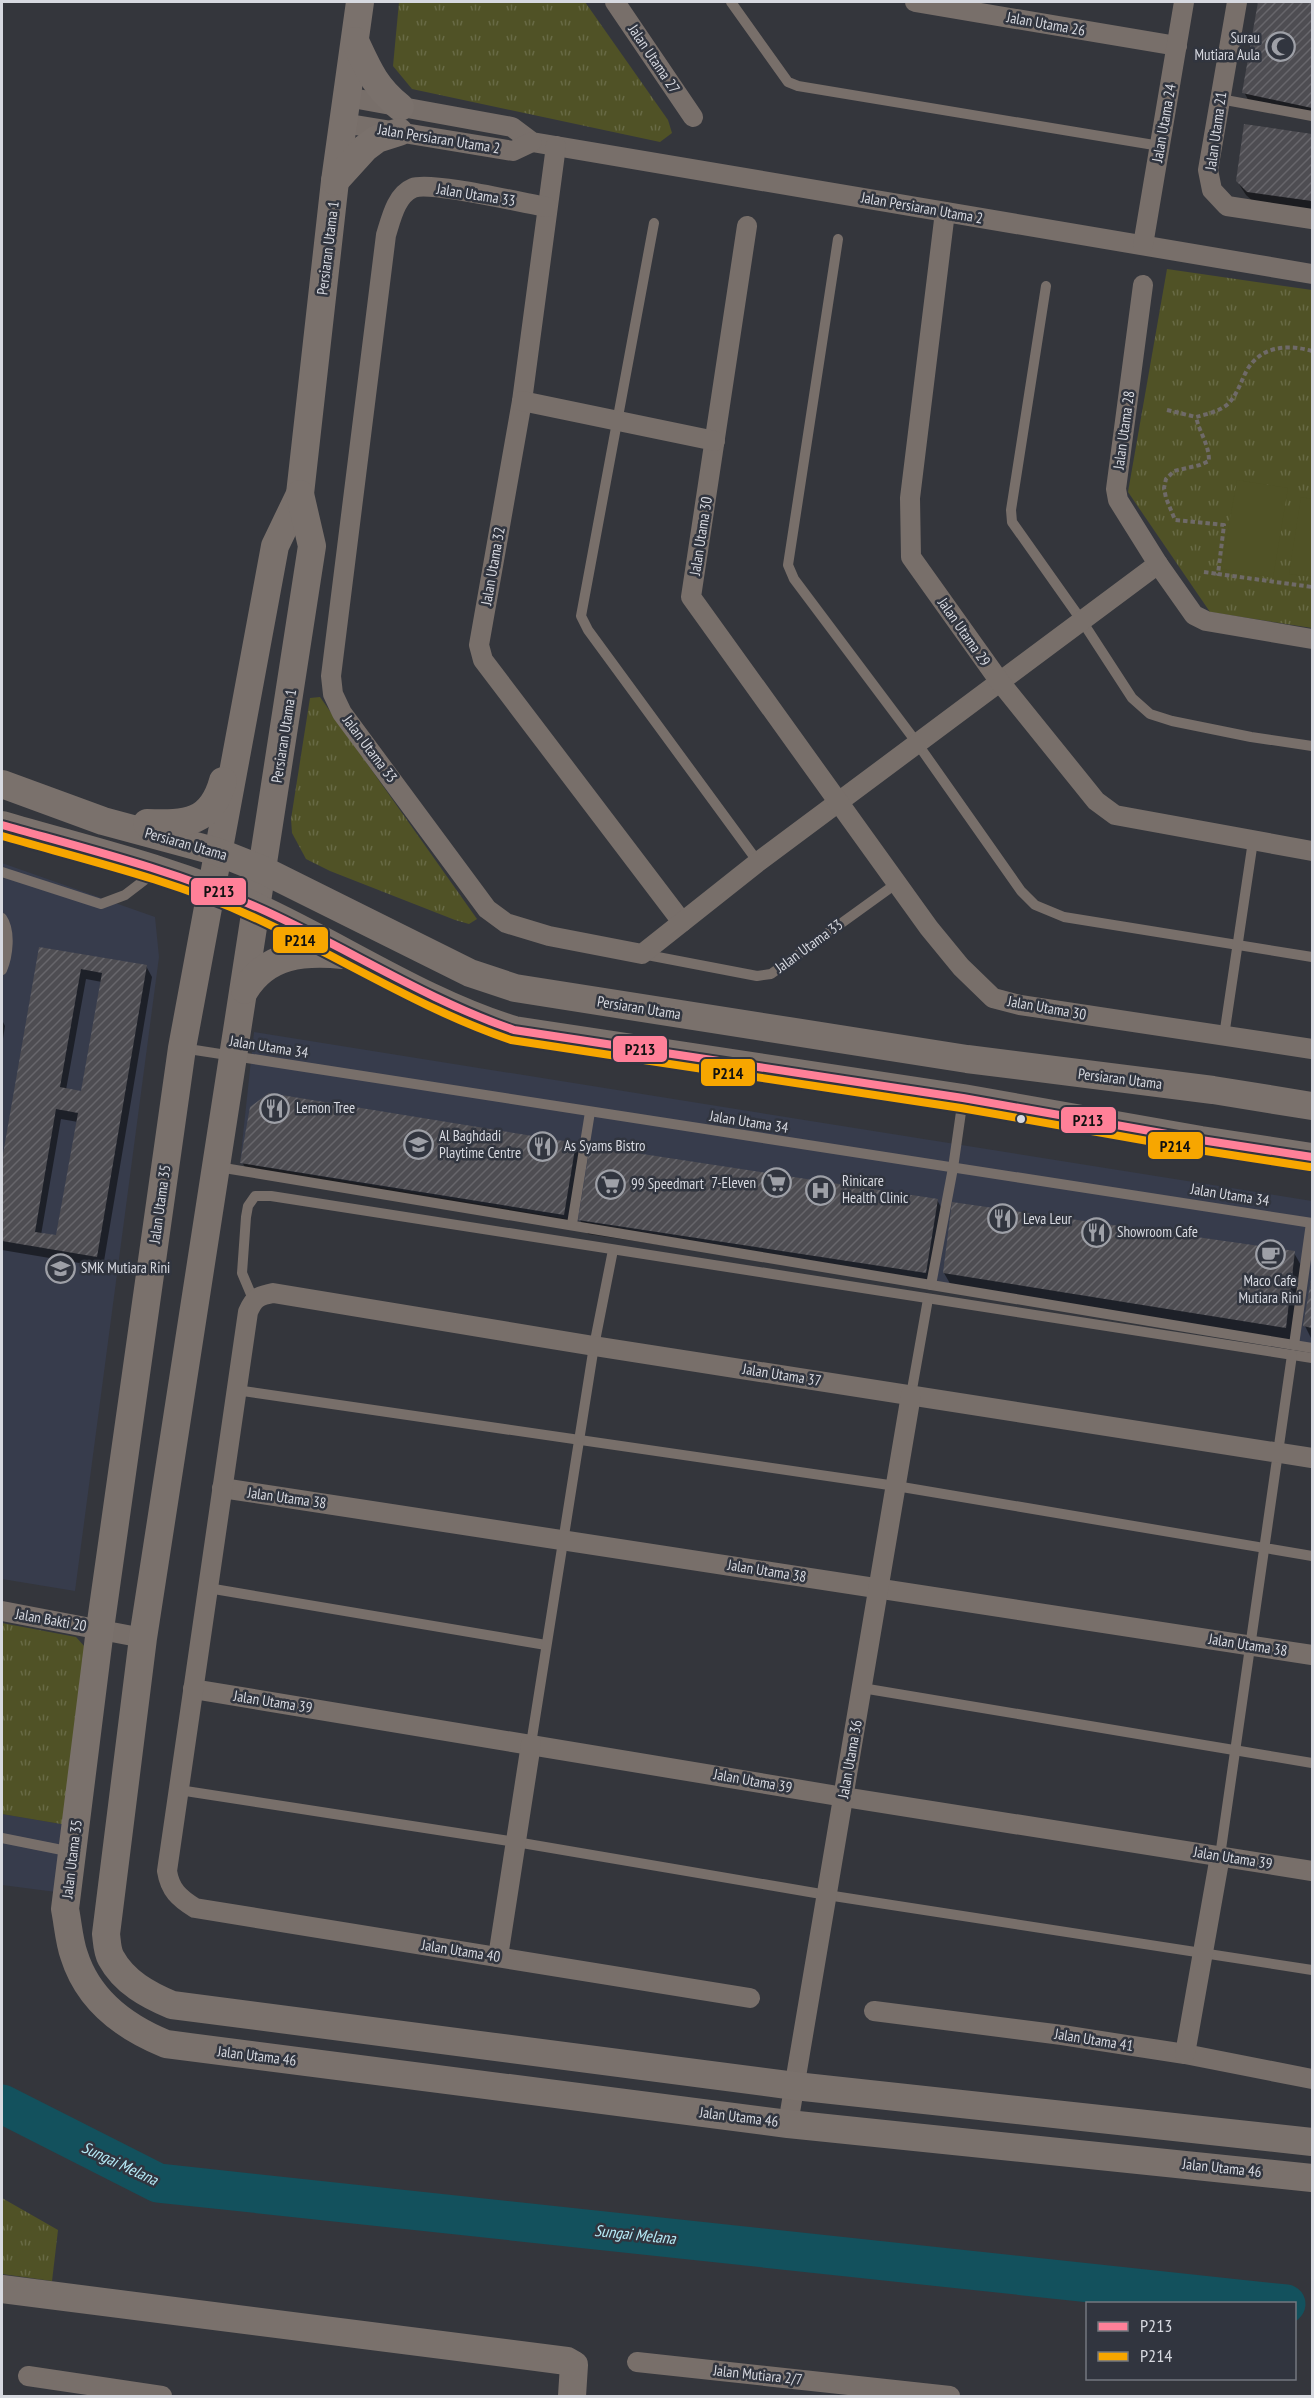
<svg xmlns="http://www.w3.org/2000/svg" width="1314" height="2398" font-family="'PT Sans Narrow',sans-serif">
  <defs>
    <pattern id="park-tufts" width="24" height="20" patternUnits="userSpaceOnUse" patternTransform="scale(1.5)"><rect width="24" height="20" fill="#505226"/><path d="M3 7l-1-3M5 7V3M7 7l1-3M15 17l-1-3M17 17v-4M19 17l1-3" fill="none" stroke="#686a45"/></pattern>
    <pattern id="building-hatch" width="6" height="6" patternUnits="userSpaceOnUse" patternTransform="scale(1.5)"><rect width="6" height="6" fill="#4e4d52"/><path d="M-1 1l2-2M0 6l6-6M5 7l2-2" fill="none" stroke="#67666b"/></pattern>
  </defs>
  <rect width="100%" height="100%" fill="#34363c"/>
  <g fill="#373c4c">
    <polygon points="2,863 155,917 159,957 75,1591 2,1579"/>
    <polygon points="254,1032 1312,1201 1312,1346 240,1163"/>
    <polygon points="2,1814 67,1825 56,1892 2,1885"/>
  </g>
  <g fill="url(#park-tufts)">
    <polygon points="399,2 585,2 668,120 672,133 660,142 412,89 393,66"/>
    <polygon points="1167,269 1312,290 1312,628 1210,612 1128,492"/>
    <polygon points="320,697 477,919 469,924 455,920 330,871 306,859 292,833 291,819 310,698"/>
    <polygon points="2,1623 76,1637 85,1647 67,1825 2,1814"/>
    <polygon points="2,2198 58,2230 52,2281 2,2274"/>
  </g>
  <g fill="#505226">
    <polygon points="1237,480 1288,488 1273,578 1221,569"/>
    <polygon points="1301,497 1312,499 1312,577 1289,574"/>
  </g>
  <g fill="#0007" fill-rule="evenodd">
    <polygon points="1260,2 1312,2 1312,119 1252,107 1244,92"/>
    <polygon points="1246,126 1312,136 1312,213 1257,205 1246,195 1237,181"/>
    <path d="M40,949L146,966L152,977L103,1267L2,1250V1168ZM86,979L102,982L83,1093L66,1090ZM61,1119L78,1122L57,1237L41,1235Z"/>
    <polygon points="2,1020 5,1026 2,1045"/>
    <polygon points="575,1144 583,1158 571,1228 250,1176 242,1162"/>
    <polygon points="937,1200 945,1214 933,1286 588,1234 580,1220"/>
    <polygon points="1294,1253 1302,1267 1293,1341 952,1287 944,1273"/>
    <polygon points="1312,1281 1312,1340 1305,1326"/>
  </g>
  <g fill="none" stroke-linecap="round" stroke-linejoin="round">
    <polyline stroke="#13515d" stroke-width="39" points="2,2104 158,2183 1286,2304"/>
  </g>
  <g fill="url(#building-hatch)" fill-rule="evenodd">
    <polygon points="1258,2 1312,2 1312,108 1242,93"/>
    <polygon points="1244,124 1312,134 1312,201 1247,192 1236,181"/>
    <path d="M39,947L147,965L97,1257L2,1241V1160ZM81,969L102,973L81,1091L60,1087ZM56,1109L78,1113L56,1235L35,1232Z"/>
    <polygon points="269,1093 576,1143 564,1215 240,1163 250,1107"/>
    <polygon points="590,1146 938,1199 926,1273 578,1220"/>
    <polygon points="952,1202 1295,1251 1286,1328 943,1273"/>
    <polygon points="1311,1279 1312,1279 1312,1328 1303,1326"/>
  </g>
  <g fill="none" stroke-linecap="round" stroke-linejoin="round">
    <g stroke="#6f6a68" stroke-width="4" stroke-dasharray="4.5 3" stroke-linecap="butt">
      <path d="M1312,351C1288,344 1261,346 1247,370C1241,381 1238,393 1229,403C1221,411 1207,414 1196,417C1200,434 1209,444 1209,461L1200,465L1174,471L1166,479L1164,488L1166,498L1175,520L1224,525L1218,574L1312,587"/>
      <polyline points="1167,410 1196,417"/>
      <polyline points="1204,572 1218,574"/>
    </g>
    <g stroke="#786f6a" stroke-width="10">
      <polyline points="731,2 788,82 798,86 1160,146"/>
      <polyline points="1220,99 1312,116"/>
      <polyline points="654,223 581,616 588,630 758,862"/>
      <polyline points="838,239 788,565 794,579 917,743 1021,891 1035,905 1064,917 1312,957"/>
      <polyline points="1046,286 1011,510 1012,522 1082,621 1132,698 1150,714 1172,721 1251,737 1312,746"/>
      <polyline points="2,872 101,904 125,895 155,872"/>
      <path d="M2,918C11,931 8,956 2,970"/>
      <polyline points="642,954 757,976 771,974 897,883"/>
      <polyline points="1224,1036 1253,841"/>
      <polyline points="182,1048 1312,1223"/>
      <polyline points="218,1167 1312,1348"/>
      <polyline points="572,1224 590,1112"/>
      <polyline points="931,1285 953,1168 963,1098"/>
      <polyline points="253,1299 242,1273 246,1217 248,1206 255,1196 271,1196 1312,1358"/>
      <polyline points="1294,1345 1311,1223"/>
      <polyline points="236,1390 896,1486 1312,1556"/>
      <polyline points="911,1395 928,1299"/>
      <polyline points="208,1588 546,1645"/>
      <polyline points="862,1688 1312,1763"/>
      <polyline points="531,1744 594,1346 613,1250"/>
      <polyline points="179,1790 516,1842 827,1895 1312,1970"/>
      <polyline points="2,1838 72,1852"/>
      <polyline points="1220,1856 1292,1355"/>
    </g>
    <g stroke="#786f6a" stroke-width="20">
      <polyline points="615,2 693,117"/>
      <polyline points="915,2 1177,46"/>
      <polyline points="1237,2 1208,170 1212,190 1227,206 1312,219"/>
      <polyline points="347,97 512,127 532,142 1312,274"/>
      <polyline points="343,123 513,151 532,142"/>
      <polyline points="556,146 522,401 479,645 483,660 682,922"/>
      <path d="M547,207C523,203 430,181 413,188C396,195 391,219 386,235L331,676L333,694L342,713L487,909L506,923L549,936L642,954L758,862L1158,564"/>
      <polyline points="945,212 910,498 911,557 1000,682 1096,801 1115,815 1312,851"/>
      <polyline points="747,226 691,597 929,928 961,967 993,998 1020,1005 1312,1049"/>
      <polyline points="1143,245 1184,2"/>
      <polyline points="1143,285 1116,489 1118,500 1158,564 1194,615 1206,621 1312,639"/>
      <polyline points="522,401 715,441"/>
      <polyline points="222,1488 1312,1655"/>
      <polyline points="2,1611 143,1638"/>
      <polyline points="193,1689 844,1797 1312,1871"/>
      <polyline points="498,1957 531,1744"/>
      <path d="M750,1998L195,1908C179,1898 170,1890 167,1871L248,1312C254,1298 258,1296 273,1293L594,1346L1312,1458"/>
      <polyline points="874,2011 1062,2035 1185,2054 1312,2079"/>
      <polyline points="1185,2054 1220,1856"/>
      <polyline points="788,2124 911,1395"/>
      <polyline points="637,2362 950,2396"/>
      <polyline points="28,2376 162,2396"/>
    </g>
    <g stroke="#7a716c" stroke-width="28">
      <path d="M360,2L335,181L300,494L275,546L182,1048L100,1629L65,1909C68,1924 69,1941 74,1955C88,2000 124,2027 166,2044L788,2124L1312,2178"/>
      <path d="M355,41C368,69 375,87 400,107"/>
      <polyline points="335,181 365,148 377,139 399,132"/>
      <path d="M300,494L312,546L143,1638L106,1934C107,1941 107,1951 111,1958C124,1982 148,1995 172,2005L795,2086L1312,2142"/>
      <polyline points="2,784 103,821 218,852 263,870 470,973 515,988 967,1059 1213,1090 1312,1106"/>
      <path d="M147,823C186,824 211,824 223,781"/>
      <path d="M2,825C87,850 175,870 256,907C343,947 423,1002 514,1030L963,1098L1201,1140L1312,1157"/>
      <path d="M245,990C267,954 304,951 343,955"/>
      <polyline points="2,2289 567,2361 574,2365 572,2396"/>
    </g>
    <defs>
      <path id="bus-1" d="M2,825C87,849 173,870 254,906C343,945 422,998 514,1030L963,1098L1201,1140L1312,1157"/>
      <path id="bus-2" d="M2,836C86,860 173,880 253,917C340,957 420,1009 511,1040L961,1108L1199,1150L1310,1167"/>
    </defs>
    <use href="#bus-1" stroke="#31353f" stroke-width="12"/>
    <use href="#bus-2" stroke="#31353f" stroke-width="12"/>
    <use href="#bus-1" stroke="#ff8098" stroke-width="8"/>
    <use href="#bus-2" stroke="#f7a600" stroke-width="8"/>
  </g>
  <defs>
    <symbol id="mosque-ring" viewBox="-11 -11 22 22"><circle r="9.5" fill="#31353f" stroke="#9ea0a7" stroke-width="1.5"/><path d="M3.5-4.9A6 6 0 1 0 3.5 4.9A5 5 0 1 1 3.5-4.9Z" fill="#9ea0a7"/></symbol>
    <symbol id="restaurant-ring" viewBox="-11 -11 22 22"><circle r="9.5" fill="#31353f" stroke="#9ea0a7" stroke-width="1.5"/><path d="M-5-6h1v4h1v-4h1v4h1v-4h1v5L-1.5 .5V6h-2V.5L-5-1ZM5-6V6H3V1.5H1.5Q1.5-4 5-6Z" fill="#9ea0a7"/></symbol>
    <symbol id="school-ring" viewBox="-11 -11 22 22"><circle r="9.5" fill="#31353f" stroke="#9ea0a7" stroke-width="1.5"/><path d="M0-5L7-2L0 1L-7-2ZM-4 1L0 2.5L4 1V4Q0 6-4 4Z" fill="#9ea0a7"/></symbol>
    <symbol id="supermarket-ring" viewBox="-11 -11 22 22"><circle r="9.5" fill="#31353f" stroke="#9ea0a7" stroke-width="1.5"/><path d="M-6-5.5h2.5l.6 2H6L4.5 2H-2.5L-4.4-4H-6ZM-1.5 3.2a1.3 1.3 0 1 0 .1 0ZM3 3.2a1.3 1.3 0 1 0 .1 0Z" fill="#9ea0a7"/></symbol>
    <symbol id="hospital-ring" viewBox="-11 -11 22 22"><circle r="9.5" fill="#31353f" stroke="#9ea0a7" stroke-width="1.5"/><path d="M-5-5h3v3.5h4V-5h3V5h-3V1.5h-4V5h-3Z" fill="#9ea0a7"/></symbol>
    <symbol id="cafe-ring" viewBox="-11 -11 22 22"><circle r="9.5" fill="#31353f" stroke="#9ea0a7" stroke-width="1.5"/><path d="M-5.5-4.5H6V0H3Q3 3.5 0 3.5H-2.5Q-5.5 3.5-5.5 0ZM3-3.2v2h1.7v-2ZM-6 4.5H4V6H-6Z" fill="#9ea0a7"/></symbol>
  </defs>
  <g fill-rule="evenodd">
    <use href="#mosque-ring" x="1264" y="30" width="33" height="33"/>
    <use href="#restaurant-ring" x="258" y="1092" width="33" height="33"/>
    <use href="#school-ring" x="402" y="1128" width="33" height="33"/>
    <use href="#restaurant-ring" x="526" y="1130" width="33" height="33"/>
    <use href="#supermarket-ring" x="760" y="1166" width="33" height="33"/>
    <use href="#supermarket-ring" x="594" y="1168" width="33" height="33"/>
    <use href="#hospital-ring" x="804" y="1174" width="33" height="33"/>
    <use href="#restaurant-ring" x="986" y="1202" width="33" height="33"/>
    <use href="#restaurant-ring" x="1080" y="1216" width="33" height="33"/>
    <use href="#cafe-ring" x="1254" y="1238" width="33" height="33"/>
    <use href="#school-ring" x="44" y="1252" width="33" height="33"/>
  </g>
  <circle fill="#d7d9e0" stroke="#31353f" stroke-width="2" cx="1021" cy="1119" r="5"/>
  <g text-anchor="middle" stroke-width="5" stroke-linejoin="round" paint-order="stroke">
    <g font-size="15" fill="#d7d9e0" stroke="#31353f">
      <text transform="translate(1046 24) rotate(10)" y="5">Jalan Utama 26</text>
      <text transform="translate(654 59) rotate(56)" y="5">Jalan Utama 27</text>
      <text transform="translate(1164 123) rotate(-80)" y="5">Jalan Utama 24</text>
      <text transform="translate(1216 131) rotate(-82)" y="5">Jalan Utama 21</text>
      <text transform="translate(439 139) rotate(9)" y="5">Jalan Persiaran Utama 2</text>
      <text transform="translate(476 195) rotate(9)" y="5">Jalan Utama 33</text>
      <text transform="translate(922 208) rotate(10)" y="5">Jalan Persiaran Utama 2</text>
      <text transform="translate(328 248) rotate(-83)" y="5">Persiaran Utama 1</text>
      <text transform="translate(1124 430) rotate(-82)" y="5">Jalan Utama 28</text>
      <text transform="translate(701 536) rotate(-81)" y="5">Jalan Utama 30</text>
      <text transform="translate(493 566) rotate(-80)" y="5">Jalan Utama 32</text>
      <text transform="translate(964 632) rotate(55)" y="5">Jalan Utama 29</text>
      <text transform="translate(284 736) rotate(-81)" y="5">Persiaran Utama 1</text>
      <text transform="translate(370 749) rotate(53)" y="5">Jalan Utama 33</text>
      <text transform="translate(186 844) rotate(16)" y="5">Persiaran Utama</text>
      <text transform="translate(809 946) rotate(-36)" y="5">Jalan Utama 33</text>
      <text transform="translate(639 1008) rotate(9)" y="5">Persiaran Utama</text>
      <text transform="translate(1047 1008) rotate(10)" y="5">Jalan Utama 30</text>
      <text transform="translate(269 1047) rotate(9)" y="5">Jalan Utama 34</text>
      <text transform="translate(1120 1079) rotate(7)" y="5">Persiaran Utama</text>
      <text transform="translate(749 1122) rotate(9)" y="5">Jalan Utama 34</text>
      <text transform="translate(1230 1195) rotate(9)" y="5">Jalan Utama 34</text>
      <text transform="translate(160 1204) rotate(-82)" y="5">Jalan Utama 35</text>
      <text transform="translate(782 1375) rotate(9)" y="5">Jalan Utama 37</text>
      <text transform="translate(287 1498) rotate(8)" y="5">Jalan Utama 38</text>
      <text transform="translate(767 1571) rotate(9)" y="5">Jalan Utama 38</text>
      <text transform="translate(51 1620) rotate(10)" y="5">Jalan Bakti 20</text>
      <text transform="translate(1248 1645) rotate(9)" y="5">Jalan Utama 38</text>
      <text transform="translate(273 1702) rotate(9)" y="5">Jalan Utama 39</text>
      <text transform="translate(850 1759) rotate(-80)" y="5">Jalan Utama 36</text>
      <text transform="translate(753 1781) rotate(10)" y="5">Jalan Utama 39</text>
      <text transform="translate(1233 1858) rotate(9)" y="5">Jalan Utama 39</text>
      <text transform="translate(72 1859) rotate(-83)" y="5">Jalan Utama 35</text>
      <text transform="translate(461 1951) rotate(9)" y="5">Jalan Utama 40</text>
      <text transform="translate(1094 2040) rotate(9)" y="5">Jalan Utama 41</text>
      <text transform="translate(257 2056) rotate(7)" y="5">Jalan Utama 46</text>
      <text transform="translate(739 2117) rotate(7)" y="5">Jalan Utama 46</text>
      <text transform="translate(1222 2168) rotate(6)" y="5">Jalan Utama 46</text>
      <text transform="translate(758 2375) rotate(6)" y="5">Jalan Mutiara 2/7</text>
    </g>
    <g font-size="15" fill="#d7d9e0" stroke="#31353f" text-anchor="start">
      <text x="1260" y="43" text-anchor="end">Surau<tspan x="1260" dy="17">Mutiara Aula</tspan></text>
      <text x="296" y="1113">Lemon Tree</text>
      <text x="439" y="1141">Al Baghdadi<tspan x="439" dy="17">Playtime Centre</tspan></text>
      <text x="564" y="1151">As Syams Bistro</text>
      <text x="842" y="1186">Rinicare<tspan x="842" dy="17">Health Clinic</tspan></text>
      <text x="756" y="1188" text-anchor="end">7-Eleven</text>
      <text x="631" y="1189">99 Speedmart</text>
      <text x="1023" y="1224">Leva Leur</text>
      <text x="1117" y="1237">Showroom Cafe</text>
      <text x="81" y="1273">SMK Mutiara Rini</text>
      <text x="1270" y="1286" text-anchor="middle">Maco Cafe<tspan x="1270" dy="17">Mutiara Rini</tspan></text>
    </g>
    <g font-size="16" font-style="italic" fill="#b6ebf7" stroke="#31353f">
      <text transform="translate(120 2163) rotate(25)" y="6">Sungai Melana</text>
      <text transform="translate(635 2234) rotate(6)" y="6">Sungai Melana</text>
    </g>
  </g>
  <g stroke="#31353f" stroke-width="2">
    <rect x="190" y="877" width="57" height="29" rx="6" fill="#ff8098"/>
    <rect x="272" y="926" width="57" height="28" rx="6" fill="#f7a600"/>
    <rect x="612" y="1035" width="56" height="28" rx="6" fill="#ff8098"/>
    <rect x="700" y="1058" width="56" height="29" rx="6" fill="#f7a600"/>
    <rect x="1060" y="1106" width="57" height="28" rx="6" fill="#ff8098"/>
    <rect x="1147" y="1131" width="57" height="29" rx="6" fill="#f7a600"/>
  </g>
  <g font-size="16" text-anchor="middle" font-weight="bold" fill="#111">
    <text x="219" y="897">P213</text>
    <text x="300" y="946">P214</text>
    <text x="640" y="1055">P213</text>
    <text x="728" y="1079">P214</text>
    <text x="1088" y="1126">P213</text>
    <text x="1175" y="1152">P214</text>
  </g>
  <rect width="1314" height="2398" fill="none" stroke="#d7d9e0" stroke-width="6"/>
  <rect x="1086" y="2302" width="210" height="78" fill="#31353f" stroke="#73777f" stroke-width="1.5"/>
  <rect x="1098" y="2322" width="30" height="9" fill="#ff8098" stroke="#73777f" stroke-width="1.5"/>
  <text x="1140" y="2332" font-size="18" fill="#d7d9e0">P213</text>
  <rect x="1098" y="2352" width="30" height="9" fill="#f7a600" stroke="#73777f" stroke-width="1.5"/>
  <text x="1140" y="2362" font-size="18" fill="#d7d9e0">P214</text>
</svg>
